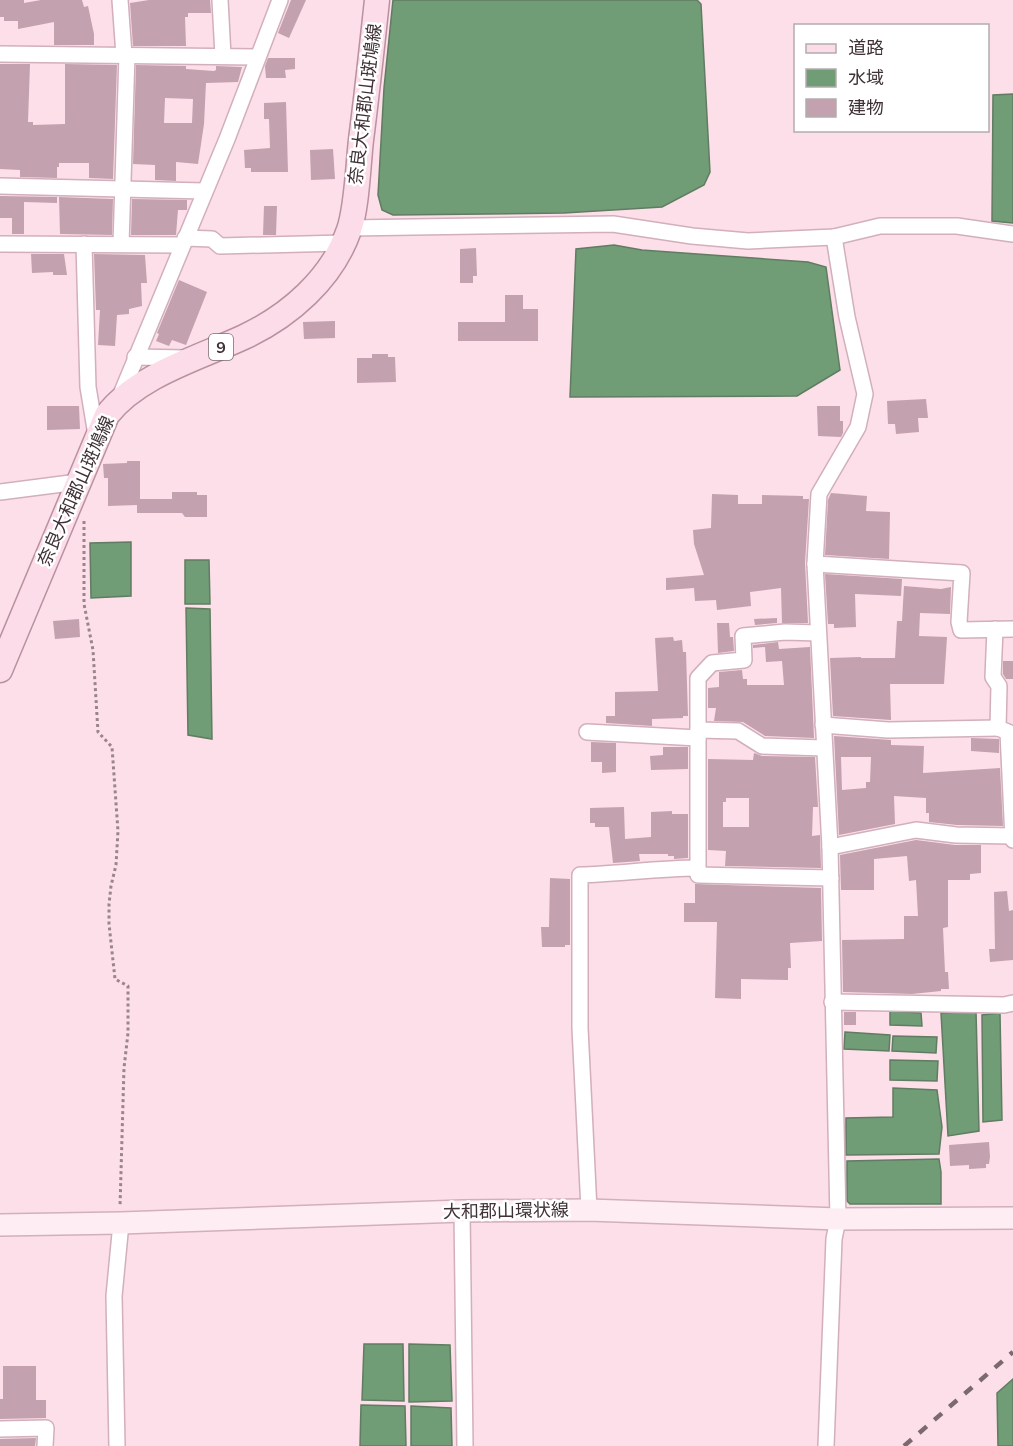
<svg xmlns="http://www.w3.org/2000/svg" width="1013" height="1446" font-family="Mulish,'Noto Sans JP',sans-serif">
  <rect width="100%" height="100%" fill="#fcdfe9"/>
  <g fill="#709c76" stroke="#617c63" stroke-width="1.5">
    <polygon points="393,0 697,0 701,4 710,172 704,185 662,207 564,213 393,215 382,210 378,195 384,88"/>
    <polygon points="1013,94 1013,223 992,221 993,95"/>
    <polygon points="614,245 642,250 808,262 826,267 840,370 797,396 570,397 576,249"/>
    <polygon points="131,542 131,596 91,598 90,543"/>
    <polygon points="209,560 210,604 185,604 185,560"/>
    <polygon points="186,608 210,609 212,739 188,735"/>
    <polygon points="890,1011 921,1013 922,1026 890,1025"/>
    <polygon points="976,1011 979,1131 948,1136 941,1013"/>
    <polygon points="1000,1013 1002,1120 983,1122 982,1015"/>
    <polygon points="845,1032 890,1035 889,1051 844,1049"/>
    <polygon points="893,1036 937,1037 936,1053 892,1051"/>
    <polygon points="890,1060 938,1061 937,1081 890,1080"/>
    <polygon points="893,1088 937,1090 942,1127 939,1154 846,1155 846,1118 893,1117"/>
    <polygon points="939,1159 941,1172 941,1204 850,1204 847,1201 847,1161"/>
    <polygon points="364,1344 403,1344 404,1401 362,1400"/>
    <polygon points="409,1344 450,1345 452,1401 409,1402"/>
    <polygon points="1013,1379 1013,1446 998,1446 997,1393"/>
    <polygon points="361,1405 405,1406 406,1446 360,1446"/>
    <polygon points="411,1406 451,1408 452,1446 411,1446"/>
  </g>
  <g fill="#c3a1ae" fill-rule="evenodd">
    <polygon points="0,0 24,0 24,3 41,0 82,0 84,7 88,6 94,34 94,45 54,45 54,22 18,29 18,21 4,21 4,17 0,17"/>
    <polygon points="149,0 210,0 211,13 188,13 188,17 185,17 186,46 133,46 130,3"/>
    <polygon points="291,0 306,0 289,38 278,33"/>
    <polygon points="268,58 295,58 295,69 285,70 286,78 266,78 265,66"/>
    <polygon points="0,64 30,64 28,122 33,122 33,125 65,124 65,64 117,65 113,179 89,178 89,163 59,163 59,167 57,167 57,178 20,177 20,170 0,169"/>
    <path d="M136,65L186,66V69L214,71L216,70V66L242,67L238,82L206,83L204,124L198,164L176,162V181L155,180V165L133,164ZM165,98L193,99L192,123H164Z"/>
    <polygon points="286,102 288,172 251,172 251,168 245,168 244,150 270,148 269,119 264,119 264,103"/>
    <polygon points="333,149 335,179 311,180 310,150"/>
    <polygon points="0,196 57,197 57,203 24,202 24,234 12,234 12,218 0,218"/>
    <polygon points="59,197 113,199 112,235 60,234"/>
    <polygon points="132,199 187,200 187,210 178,210 176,235 131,235"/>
    <polygon points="264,206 277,206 276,235 263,235"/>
    <polygon points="476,248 477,276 473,276 473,283 460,283 460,249"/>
    <polygon points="31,254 64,254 67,275 53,275 53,272 32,273"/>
    <polygon points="94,254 145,255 147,283 141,283 142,306 129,309 129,314 117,315 115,346 98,345 100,310 96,310"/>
    <polygon points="179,280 207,292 186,345 172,340 169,346 156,341 159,334 157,333"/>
    <polygon points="505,295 523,295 523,309 538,309 538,341 458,341 458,322 505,322"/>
    <polygon points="335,321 335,338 304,339 303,322"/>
    <polygon points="372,354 388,354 388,357 395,357 396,382 357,383 357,358 372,358"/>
    <polygon points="926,399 928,418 918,418 919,432 896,434 895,424 888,424 887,401"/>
    <polygon points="47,406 79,406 80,429 47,430"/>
    <polygon points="817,406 840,406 840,421 843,421 843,433 841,437 818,436"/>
    <polygon points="127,461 140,461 140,499 172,499 172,492 197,492 197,495 207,495 207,517 185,517 182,513 137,513 137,505 108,506 108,478 104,478 103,464 127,463"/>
    <polygon points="831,493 867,496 866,511 890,512 889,559 825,555 828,500"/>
    <polygon points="712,494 738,495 738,504 762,504 762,495 803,496 803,499 809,499 805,563 808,623 782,623 781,588 750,592 751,606 717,610 716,600 695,601 694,588 666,590 666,578 704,575 694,544 693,530 711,528"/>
    <polygon points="825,574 902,579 901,596 855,594 856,627 834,628 834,624 828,624"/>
    <polygon points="904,586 941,589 951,587 950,614 920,613 919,636 947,637 944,684 890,684 891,720 833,716 830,658 861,657 861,658 895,658 897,621 902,621"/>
    <polygon points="777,618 777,623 755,625 754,619"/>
    <polygon points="79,619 80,637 55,639 53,621"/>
    <polygon points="717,623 729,623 730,637 733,637 734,651 718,653"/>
    <polygon points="673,637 674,641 682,640 683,652 686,652 688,716 683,716 683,718 652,719 652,726 606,723 606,716 615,716 615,692 658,691 655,638"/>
    <polygon points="778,642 779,649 810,647 814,738 765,736 743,722 714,721 716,708 708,708 708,688 719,687 719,672 742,670 743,679 747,679 747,685 784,685 782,661 766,662 765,647 753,648 753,645"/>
    <polygon points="1003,661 1013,661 1013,679 1006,679 1003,674"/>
    <path d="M834,736L891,740V745L924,746L923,773L1000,768L1003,826L957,825L929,822V813H926V798L894,796L895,824L839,835ZM841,757H871L870,782H866V788L842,790Z"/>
    <polygon points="971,738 999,739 999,753 971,751"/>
    <polygon points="591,742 616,743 616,772 602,773 602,762 591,762"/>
    <polygon points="663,747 688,747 688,769 651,770 650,756 663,755"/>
    <path d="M754,753L762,756L815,757L818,807H813L812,836L820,835L821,868L725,866L726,851L708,850V759L753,760ZM726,798H749V827H723V802H726Z"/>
    <polygon points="624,807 625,839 651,837 651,812 672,811 672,814 688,814 688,858 674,859 674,856 668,856 668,854 639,854 640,861 613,863 609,827 595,827 595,823 590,823 590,808"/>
    <polygon points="916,840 955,845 981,845 981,873 970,874 970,880 948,880 948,927 943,928 945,972 948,972 949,989 941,989 941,991 912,994 843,992 842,940 904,939 904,916 918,916 916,880 909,881 907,856 874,859 874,890 841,890 840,855"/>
    <polygon points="550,878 570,879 570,945 565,945 565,947 542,947 541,927 549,927"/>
    <polygon points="695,884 821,888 822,941 790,943 791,968 788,968 788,980 741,979 741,999 715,998 717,922 684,922 684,903 695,903"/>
    <polygon points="1007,891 1009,911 1013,910 1013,960 990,962 989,949 995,949 994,892"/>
    <rect x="844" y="1012" width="12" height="13"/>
    <polygon points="989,1142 990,1157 989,1164 986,1164 986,1168 969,1169 969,1165 950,1166 949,1145"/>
    <polygon points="3,1366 36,1366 36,1400 46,1400 46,1418 0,1419 0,1399 3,1399"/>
    <polygon points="36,1438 35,1446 0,1446 0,1439"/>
  </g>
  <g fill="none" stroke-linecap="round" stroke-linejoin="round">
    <defs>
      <g id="minor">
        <polyline points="120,0 124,55"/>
        <polyline points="220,0 223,56"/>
        <polyline points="0,54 258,57"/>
        <polyline points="0,186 204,191"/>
        <polyline points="350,228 613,224 692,236 748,241 834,237 880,226 957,226 1013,234"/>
        <polyline points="185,238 212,239 220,246 343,243"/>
        <polyline points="0,244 182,245"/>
        <polyline points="84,244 88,387 96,435"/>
        <polyline points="121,244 127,55"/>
        <polyline points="135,357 186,358"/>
        <polyline points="119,399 227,139 280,0"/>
        <polyline points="0,492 78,482"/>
        <polyline points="815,564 962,573 959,622 961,630 1013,629"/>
        <polyline points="995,629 993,677 999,686 998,728 1008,732 1013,840"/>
        <polyline points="823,725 888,730 998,728"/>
        <polyline points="698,730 738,731 762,746 824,748"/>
        <polyline points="587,732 698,738"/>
        <polyline points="830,847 916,830 956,835 1013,836"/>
        <polyline points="698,868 698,875 831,878"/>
        <polyline points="832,1002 1004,1005 1013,1003"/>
        <path d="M589,1210L580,1028V875C619,874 658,868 698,868V678L712,663L744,660L743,636L785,632L818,633"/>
        <polyline points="462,1211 465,1446"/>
        <polyline points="0,1429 46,1428 45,1446"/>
        <polyline points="117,1446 114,1296 121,1223"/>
        <polyline points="826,1446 834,1239 838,1219 830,847 815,564 819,494 858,427 865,394 847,317 834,237"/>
      </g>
      <polyline id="secondary" points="0,1225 121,1223 462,1211 589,1210 838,1219 1013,1218"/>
      <path id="primary" d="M0,670L107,415C138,375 199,358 244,337C289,316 332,279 349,230C357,207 358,166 361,140C367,93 372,47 377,0"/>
    </defs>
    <use href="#minor" stroke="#d2afbc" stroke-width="18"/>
    <use href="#secondary" stroke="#d2afbc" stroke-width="24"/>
    <use href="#primary" stroke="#b991a0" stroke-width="27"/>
    <polyline stroke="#9a858c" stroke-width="3" stroke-dasharray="3 3" stroke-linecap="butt" points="84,521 84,604 93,650 98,732 112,747 118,831 116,865 111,886 109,904 109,924 115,979 128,986 128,1033 124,1068 120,1207"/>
    <use href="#minor" stroke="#fff" stroke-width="15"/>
    <use href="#secondary" stroke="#feeef4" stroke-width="21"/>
    <use href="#primary" stroke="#fcdce8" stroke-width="24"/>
    <polyline stroke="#7c6970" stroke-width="4.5" stroke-dasharray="10 10" stroke-linecap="butt" points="904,1446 1013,1352"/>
  </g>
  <g text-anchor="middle" stroke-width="5" stroke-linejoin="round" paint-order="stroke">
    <rect fill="#fff" stroke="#796f72" stroke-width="1.5" x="209" y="334" width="24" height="26" rx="4.5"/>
    <g font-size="16" font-weight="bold" fill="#3f3136">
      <text x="221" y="353">9</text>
    </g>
    <g font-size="18" fill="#3f3136" stroke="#fff">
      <text transform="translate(365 104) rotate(-83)" y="6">奈良大和郡山斑鳩線</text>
      <text transform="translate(76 491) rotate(-66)" y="6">奈良大和郡山斑鳩線</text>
      <text transform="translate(506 1211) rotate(-1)" y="6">大和郡山環状線</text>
    </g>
  </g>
  <rect x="794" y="24" width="195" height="108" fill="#ffffff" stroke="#b2adaf" stroke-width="1.5"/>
  <rect x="806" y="44" width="30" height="9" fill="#fcdce8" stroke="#b2adaf" stroke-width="1.5"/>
  <text x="848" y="54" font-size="18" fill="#3f3136">道路</text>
  <rect x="806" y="69" width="30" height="18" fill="#709c76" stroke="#b2adaf" stroke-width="1.5"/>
  <text x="848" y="84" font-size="18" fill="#3f3136">水域</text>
  <rect x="806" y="99" width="30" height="18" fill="#c3a1ae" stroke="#b2adaf" stroke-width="1.5"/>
  <text x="848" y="114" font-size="18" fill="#3f3136">建物</text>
</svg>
